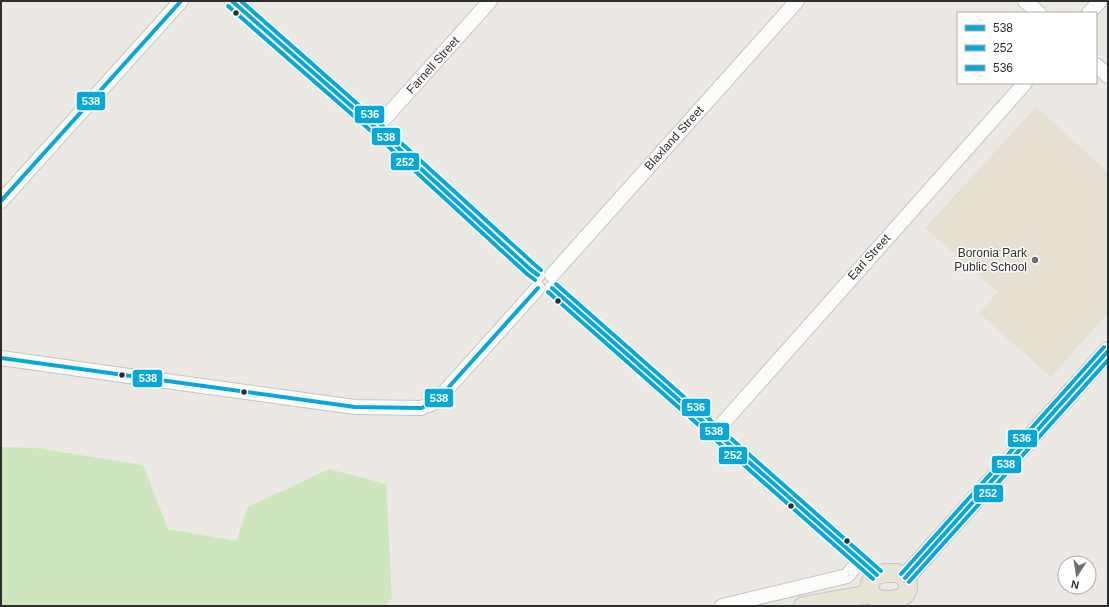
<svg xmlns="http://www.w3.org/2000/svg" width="1109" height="607" font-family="Helvetica,sans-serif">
  <rect width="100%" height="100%" fill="#ece8e4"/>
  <polygon fill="#e6e0d3" points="1036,107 1108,172 1108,313 1051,377 979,313 998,292 925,228"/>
  <polygon fill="#cee6be" points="1,447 36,448 143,465 168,529 236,541 248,507 329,469 386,484 392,598 385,606 1,606"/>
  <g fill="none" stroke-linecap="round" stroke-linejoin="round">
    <defs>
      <g id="minor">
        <path d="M232,1C334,88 433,179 531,270L538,275"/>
        <polyline points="1025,1 1039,13"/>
        <polyline points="1089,13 1100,1"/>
        <polyline points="1096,65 1108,76"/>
        <polyline points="376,128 490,1"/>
        <polyline points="1,201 181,1"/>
        <polyline points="552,275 797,1"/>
        <polyline points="552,288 877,575"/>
        <polyline points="1,358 129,376 355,407 421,408 431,404 439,398 538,288"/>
        <polyline points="715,432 1025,83"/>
        <polyline points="722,606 847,576 860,560"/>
      </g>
      <g id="major">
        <path d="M897,573C905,575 911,583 907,592C903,600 887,601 879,599C868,597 866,582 876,576C881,572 890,573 897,573Z"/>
        <polyline points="905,578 1108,351"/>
        <polyline points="803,606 870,594"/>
      </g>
    </defs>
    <use href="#minor" stroke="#c5c4c5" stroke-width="16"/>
    <use href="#major" stroke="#c6c5c4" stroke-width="20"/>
    <use href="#minor" stroke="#fcfcfb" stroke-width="14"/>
    <use href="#major" stroke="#e8e4d6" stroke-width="18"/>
    <defs>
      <g id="bus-1">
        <polyline points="232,1 383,134 531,270 538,275"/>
        <polyline points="1,201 181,1"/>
        <polyline points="552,288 877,575"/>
        <polyline points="1,358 355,407 421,408 431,404 439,398 538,288"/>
        <polyline points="905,578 1108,351"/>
      </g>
      <g id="bus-2">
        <polyline points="228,6 379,138 527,274 535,280"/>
        <polyline points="548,292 873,579"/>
        <polyline points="909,582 1108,360"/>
      </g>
      <g id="bus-3">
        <polyline points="241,1 387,130 535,265 541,270"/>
        <polyline points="556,284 881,571"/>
        <polyline points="901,574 1104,347"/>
      </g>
    </defs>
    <use href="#bus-1" stroke="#fff" stroke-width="7"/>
    <use href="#bus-2" stroke="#fff" stroke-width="7"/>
    <use href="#bus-3" stroke="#fff" stroke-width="7"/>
    <use href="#bus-1" stroke="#05a8dc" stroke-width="4"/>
    <use href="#bus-2" stroke="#05a8dc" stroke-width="4"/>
    <use href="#bus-3" stroke="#05a8dc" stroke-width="4"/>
  </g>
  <g fill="#2e2e2e" stroke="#fff" stroke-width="1.5">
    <circle cx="236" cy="13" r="3.5"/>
    <circle cx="558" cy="301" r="3.5"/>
    <circle cx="122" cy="375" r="3.5"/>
    <circle cx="244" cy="392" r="3.5"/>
    <circle cx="791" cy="506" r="3.5"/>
    <circle cx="847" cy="541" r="3.5"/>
  </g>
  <circle fill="#706f6e" stroke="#fff" stroke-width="1.5" cx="1035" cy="260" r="4"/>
  <g text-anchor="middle" stroke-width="3" stroke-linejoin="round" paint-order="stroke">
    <g font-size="12" fill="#2e2e2e" stroke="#fff">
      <text transform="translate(433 65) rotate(-48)" y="4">Farnell Street</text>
      <text transform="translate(674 138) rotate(-48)" y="4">Blaxland Street</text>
      <text transform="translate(869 257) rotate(-48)" y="4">Earl Street</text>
    </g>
    <g font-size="12" fill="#2e2e2e" stroke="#fff" text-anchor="end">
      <text x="1027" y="257">Boronia Park<tspan x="1027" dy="14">Public School</tspan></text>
    </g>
  </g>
  <g stroke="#fff" stroke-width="1.5">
    <rect x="76" y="91" width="30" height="20" rx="4" fill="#05a8dc"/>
    <rect x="354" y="105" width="31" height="19" rx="4" fill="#05a8dc"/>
    <rect x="371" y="127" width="30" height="19" rx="4" fill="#05a8dc"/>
    <rect x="390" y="152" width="30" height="19" rx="4" fill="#05a8dc"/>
    <rect x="132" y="369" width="31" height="19" rx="4" fill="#05a8dc"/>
    <rect x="424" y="388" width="30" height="20" rx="4" fill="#05a8dc"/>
    <rect x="681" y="398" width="30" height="19" rx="4" fill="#05a8dc"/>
    <rect x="699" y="422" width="31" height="19" rx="4" fill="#05a8dc"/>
    <rect x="1007" y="429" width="31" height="19" rx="4" fill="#05a8dc"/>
    <rect x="718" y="446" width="30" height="19" rx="4" fill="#05a8dc"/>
    <rect x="991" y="455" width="31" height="19" rx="4" fill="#05a8dc"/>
    <rect x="973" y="484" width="31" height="19" rx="4" fill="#05a8dc"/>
  </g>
  <g font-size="11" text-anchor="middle" font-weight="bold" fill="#fff">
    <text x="91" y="105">538</text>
    <text x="370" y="118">536</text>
    <text x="386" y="141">538</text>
    <text x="405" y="166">252</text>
    <text x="148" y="382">538</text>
    <text x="439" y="402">538</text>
    <text x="696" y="411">536</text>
    <text x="714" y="435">538</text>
    <text x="1022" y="442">536</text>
    <text x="733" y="459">252</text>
    <text x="1006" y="468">538</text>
    <text x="988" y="497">252</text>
  </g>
  <rect width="1109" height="607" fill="none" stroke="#2e2e2e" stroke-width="4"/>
  <rect x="957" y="12" width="140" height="72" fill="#ffffff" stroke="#ababab"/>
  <rect x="965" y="25" width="20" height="6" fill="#05a8dc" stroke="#ababab"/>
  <text x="993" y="32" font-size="12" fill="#2e2e2e">538</text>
  <rect x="965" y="45" width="20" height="6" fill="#05a8dc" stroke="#ababab"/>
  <text x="993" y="52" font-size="12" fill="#2e2e2e">252</text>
  <rect x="965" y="65" width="20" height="6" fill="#05a8dc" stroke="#ababab"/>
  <text x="993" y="72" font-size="12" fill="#2e2e2e">536</text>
  <g transform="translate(1077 575) rotate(192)"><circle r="19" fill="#ffffff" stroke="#ababab"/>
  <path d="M0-3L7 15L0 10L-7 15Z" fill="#706f6e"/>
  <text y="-6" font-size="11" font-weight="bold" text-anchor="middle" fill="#2e2e2e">N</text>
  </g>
</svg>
